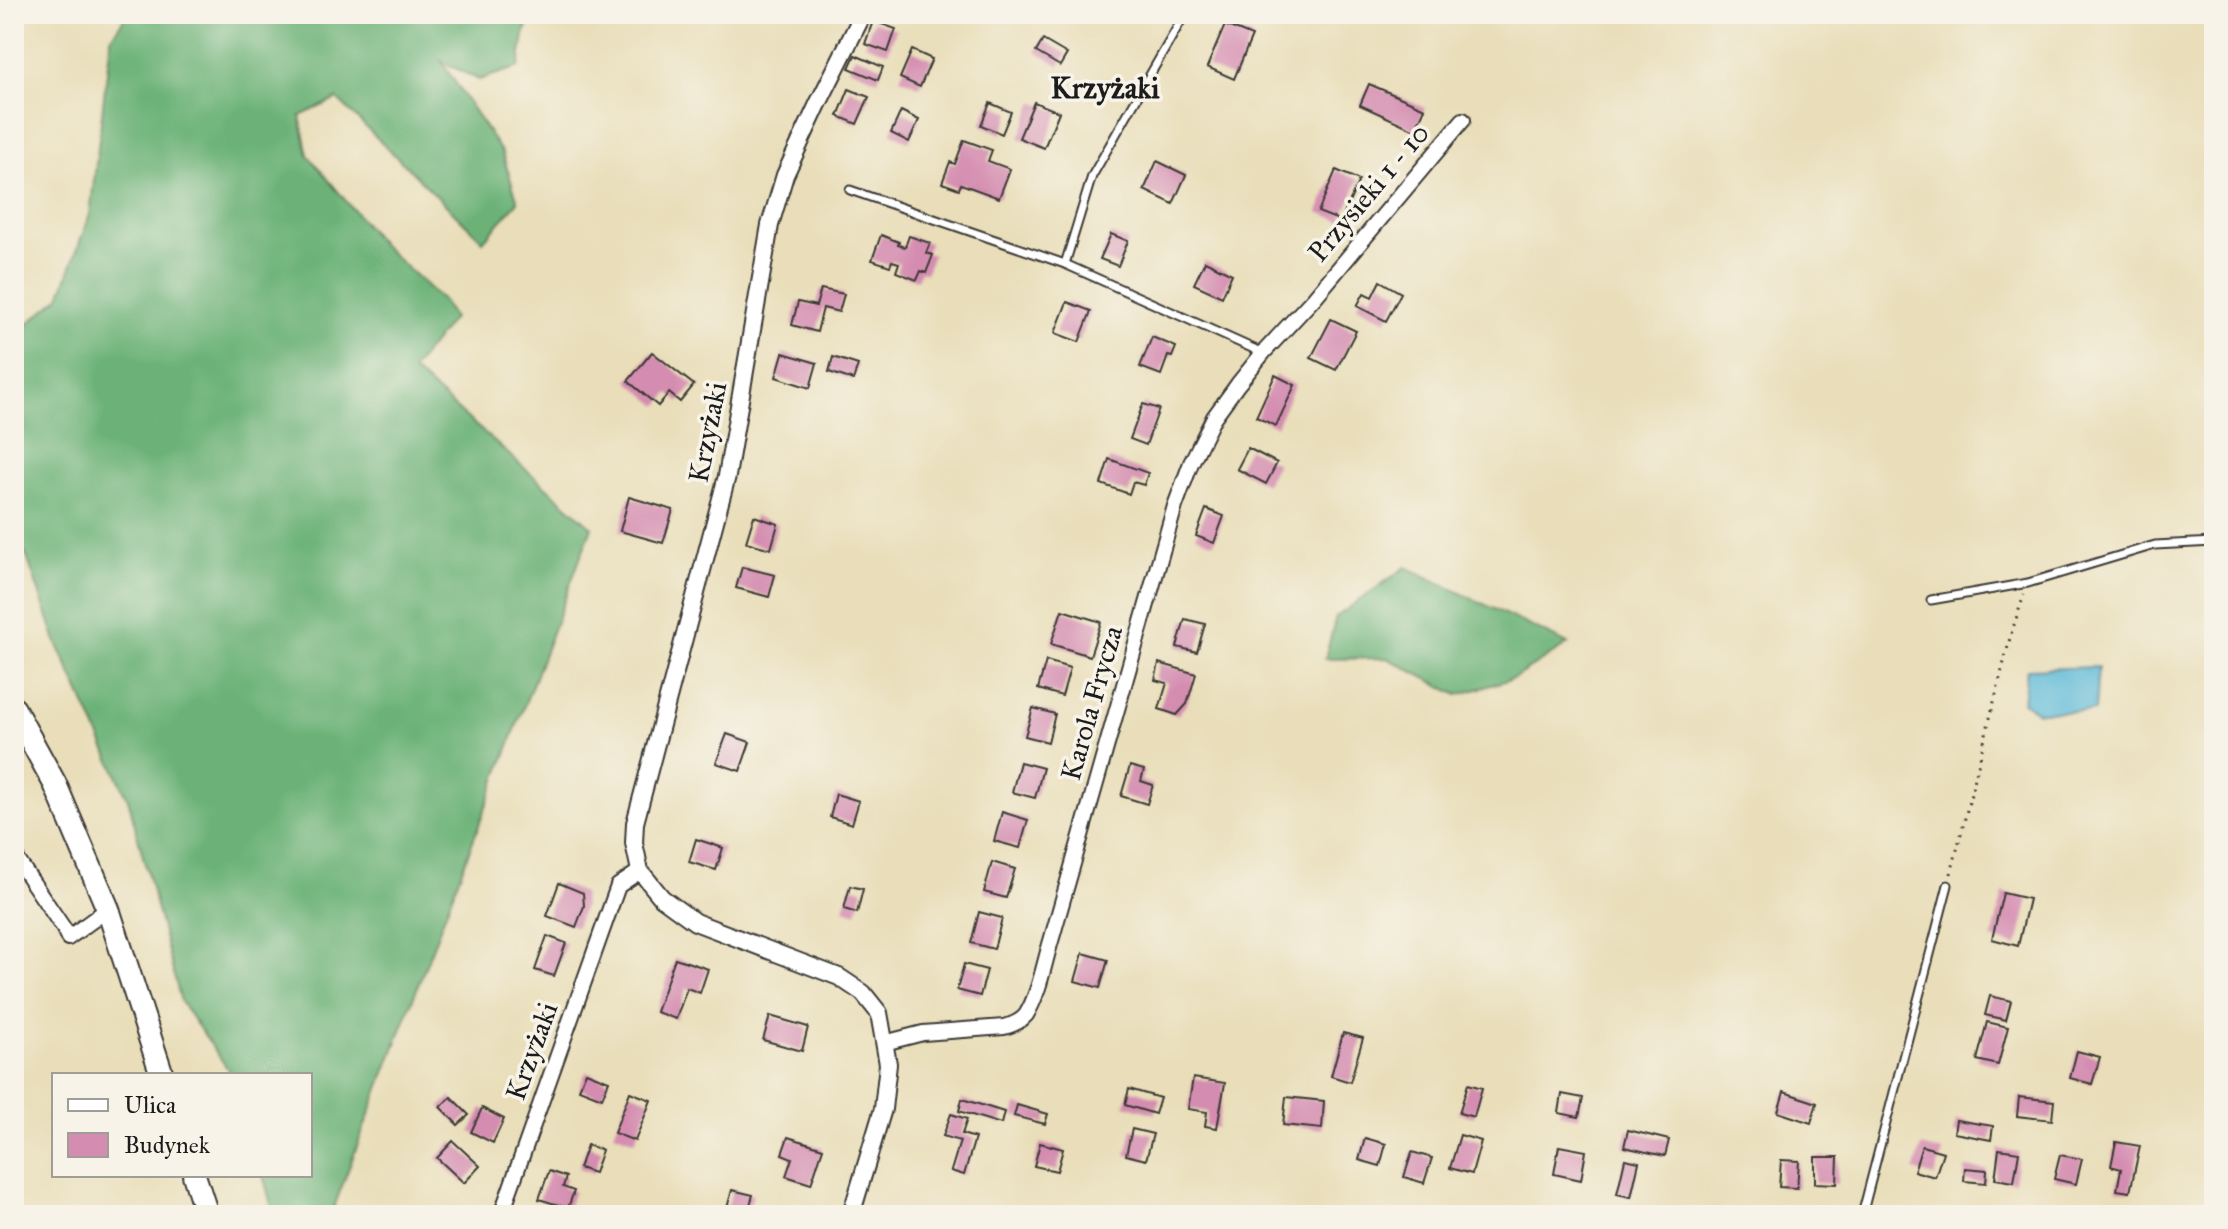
<svg xmlns="http://www.w3.org/2000/svg" width="2228" height="1229" font-family="'IM FELL Great Primer',serif">
  <rect width="100%" height="100%" fill="#f7f3e8"/>
  <filter id="ink" filterUnits="userSpaceOnUse"><feTurbulence type="fractalNoise" baseFrequency=".0125" numOctaves="2"/><feDisplacementMap in="SourceGraphic" scale="16" xChannelSelector="R" yChannelSelector="G"/><feConvolveMatrix kernelMatrix="1 2 1 2 8 2 1 2 1" color-interpolation-filters="sRGB"/></filter>
  <filter id="wash" filterUnits="userSpaceOnUse"><feTurbulence type="fractalNoise" baseFrequency=".006" numOctaves="4" result="noise"/><feDisplacementMap in="SourceGraphic" scale="32" xChannelSelector="R" yChannelSelector="G"/><feGaussianBlur stdDeviation="1.8" result="paint"/><feColorMatrix in="noise" values="0 0 0 0 0 0 0 0 0 0 0 0 0 0 0 0 0 1.4 0 .05"/><feComposite in="paint" operator="in"/></filter>
  <g filter="url(#wash)">
    <rect width="100%" height="100%" fill="#e9deb9"/>
    <g fill="#6cb278" stroke="#44674a" stroke-width="2">
      <polygon points="127,14 531,14 524,35 519,67 479,80 441,61 502,153 518,202 483,241 337,99 300,116 308,155 383,246 442,300 453,318 412,370 592,527 331,1215 274,1215 263,1175 310,1175 310,1075 232,1075 181,1002 128,799 56,641 27,557 14,534 14,335 60,297 90,214 111,38"/>
      <polygon points="1406,567 1568,644 1514,678 1458,695 1387,658 1325,659 1336,617"/>
    </g>
    <polygon fill="#5ab9d8" stroke="#3b6a7a" stroke-width="2" points="2098,667 2095,711 2037,712 2023,702 2027,669"/>
    <g id="blocks">
      <g fill="#d48cb0">
        <polygon points="873,21 896,29 888,52 865,44"/>
        <polygon points="1225,25 1252,36 1234,79 1207,67"/>
        <polygon points="1043,40 1067,54 1060,66 1036,52"/>
        <polygon points="912,50 932,59 920,87 900,78"/>
        <polygon points="855,55 883,67 878,80 849,68"/>
        <polygon points="1369,84 1425,108 1415,130 1360,105"/>
        <polygon points="849,89 869,97 857,124 838,116"/>
        <polygon points="1034,102 1059,112 1044,148 1019,138"/>
        <polygon points="990,103 1011,112 1002,134 981,125"/>
        <polygon points="901,111 919,120 909,142 891,133"/>
        <polygon points="964,140 992,150 988,161 1010,169 999,198 961,184 959,189 942,183 950,162 955,164"/>
        <polygon points="1157,161 1186,175 1173,204 1144,190"/>
        <polygon points="1336,170 1359,180 1341,221 1318,212"/>
        <polygon points="1111,234 1128,241 1118,266 1100,259"/>
        <polygon points="881,235 899,242 898,245 905,247 909,236 930,243 926,253 933,255 926,273 921,271 917,280 896,272 899,263 892,261 890,266 872,260"/>
        <polygon points="1205,261 1232,274 1222,297 1194,284"/>
        <polygon points="1380,281 1401,293 1386,321 1357,306 1364,293 1372,297"/>
        <polygon points="821,289 844,294 839,312 823,308 817,332 792,325 798,302 816,306"/>
        <polygon points="1067,302 1091,311 1079,342 1055,333"/>
        <polygon points="1331,319 1356,331 1336,370 1311,358"/>
        <polygon points="1152,337 1176,347 1172,357 1168,356 1161,375 1140,367"/>
        <polygon points="652,352 694,385 680,402 669,393 658,406 628,381"/>
        <polygon points="783,353 817,363 810,388 776,377"/>
        <polygon points="833,357 858,365 853,380 829,372"/>
        <polygon points="1275,375 1295,385 1276,426 1256,417"/>
        <polygon points="1143,404 1159,409 1146,445 1130,439"/>
        <polygon points="1248,448 1277,463 1266,484 1237,469"/>
        <polygon points="1109,459 1148,473 1144,485 1133,482 1129,494 1101,484"/>
        <polygon points="629,497 673,510 663,543 620,531"/>
        <polygon points="1206,509 1224,516 1214,543 1196,536"/>
        <polygon points="754,516 778,524 771,549 746,542"/>
        <polygon points="742,567 775,575 769,597 736,588"/>
        <polygon points="1062,610 1101,622 1090,656 1051,644"/>
        <polygon points="1185,619 1205,624 1197,652 1177,647"/>
        <polygon points="1046,661 1070,668 1062,696 1038,689"/>
        <polygon points="1159,663 1196,674 1187,704 1177,715 1159,709 1167,683 1155,680"/>
        <polygon points="1033,708 1055,714 1048,742 1025,736"/>
        <polygon points="727,734 750,742 740,771 716,763"/>
        <polygon points="1020,762 1043,768 1035,798 1012,792"/>
        <polygon points="1130,766 1144,770 1141,781 1153,785 1147,804 1121,796"/>
        <polygon points="836,794 859,801 852,824 830,817"/>
        <polygon points="1002,812 1028,820 1020,848 994,841"/>
        <polygon points="696,839 723,848 716,870 689,862"/>
        <polygon points="992,862 1015,869 1006,898 984,892"/>
        <polygon points="559,883 583,893 584,906 576,927 547,916"/>
        <polygon points="850,886 863,889 857,913 844,909"/>
        <polygon points="2003,893 2029,899 2018,946 1992,939"/>
        <polygon points="979,912 1002,918 994,949 971,943"/>
        <polygon points="547,936 566,943 554,976 535,970"/>
        <polygon points="1083,953 1108,960 1100,988 1075,981"/>
        <polygon points="675,958 708,969 700,993 687,988 676,1019 656,1012"/>
        <polygon points="964,964 987,970 980,996 957,990"/>
        <polygon points="1990,996 2011,1001 2006,1020 1985,1015"/>
        <polygon points="770,1016 808,1027 802,1051 763,1040"/>
        <polygon points="1987,1022 2008,1027 1998,1065 1977,1060"/>
        <polygon points="1343,1033 1363,1038 1350,1082 1331,1076"/>
        <polygon points="2077,1051 2100,1057 2092,1084 2070,1078"/>
        <polygon points="586,1072 609,1081 602,1098 579,1089"/>
        <polygon points="1193,1078 1225,1083 1217,1128 1205,1126 1207,1112 1188,1109"/>
        <polygon points="1468,1084 1482,1088 1474,1117 1459,1113"/>
        <polygon points="1129,1089 1160,1098 1155,1114 1125,1105"/>
        <polygon points="630,1092 651,1100 635,1141 614,1133"/>
        <polygon points="1784,1092 1817,1103 1811,1123 1778,1112"/>
        <polygon points="1562,1094 1583,1098 1579,1117 1559,1113"/>
        <polygon points="451,1097 469,1115 458,1125 440,1107"/>
        <polygon points="1286,1097 1324,1101 1322,1129 1283,1125"/>
        <polygon points="2019,1097 2054,1101 2052,1120 2017,1116"/>
        <polygon points="962,1099 1004,1112 1001,1124 959,1111"/>
        <polygon points="1017,1105 1048,1114 1045,1124 1014,1116"/>
        <polygon points="482,1108 504,1119 493,1143 471,1132"/>
        <polygon points="951,1114 967,1119 962,1134 975,1138 964,1175 951,1171 960,1141 943,1136"/>
        <polygon points="1956,1120 1993,1126 1991,1140 1954,1133"/>
        <polygon points="1132,1129 1153,1134 1146,1160 1126,1155"/>
        <polygon points="1628,1130 1669,1140 1665,1156 1624,1147"/>
        <polygon points="1460,1135 1481,1141 1472,1174 1450,1168"/>
        <polygon points="788,1137 823,1148 811,1184 786,1176 792,1158 782,1154"/>
        <polygon points="1365,1138 1386,1144 1380,1166 1359,1160"/>
        <polygon points="453,1141 480,1166 464,1183 437,1158"/>
        <polygon points="2116,1142 2140,1146 2130,1192 2117,1190 2121,1169 2111,1166"/>
        <polygon points="1040,1143 1063,1149 1057,1171 1034,1166"/>
        <polygon points="587,1145 602,1150 594,1173 579,1168"/>
        <polygon points="1559,1146 1586,1151 1581,1180 1554,1174"/>
        <polygon points="1922,1146 1943,1152 1935,1177 1914,1171"/>
        <polygon points="1999,1149 2019,1152 2014,1182 1995,1179"/>
        <polygon points="1412,1152 1432,1158 1424,1183 1404,1177"/>
        <polygon points="2060,1155 2082,1159 2076,1184 2054,1179"/>
        <polygon points="1815,1157 1838,1157 1837,1184 1815,1183"/>
        <polygon points="1625,1159 1639,1162 1631,1197 1617,1194"/>
        <polygon points="1781,1160 1799,1161 1797,1188 1779,1187"/>
        <polygon points="1965,1168 1987,1170 1986,1183 1964,1181"/>
        <polygon points="549,1171 566,1177 563,1187 574,1191 568,1208 539,1199"/>
        <polygon points="2212,1184 2214,1184 2214,1215 2208,1215"/>
        <polygon points="732,1190 753,1195 747,1215 725,1215"/>
      </g>
    </g>
  </g>
  <g filter="url(#ink)">
    <use href="#blocks" fill-opacity="0" stroke="#3b3934" stroke-width="2"/>
    <g fill="none" stroke-linecap="round" stroke-linejoin="round">
      <defs>
        <g id="service">
          <polyline points="850,190 1065,264 1263,353"/>
          <polyline points="1065,264 1092,176 1185,14"/>
          <polyline points="1931,600 2028,583 2155,545 2214,542"/>
          <polyline points="1862,1215 1948,885"/>
        </g>
        <g id="minor">
          <polyline points="14,855 64,929 68,938 108,909"/>
          <path d="M884,1043L923,1033L1004,1027C1012,1025 1020,1022 1026,1015C1039,994 1044,964 1051,941L1175,506L1191,463L1214,417L1238,384L1263,353L1314,298L1463,120"/>
          <polyline points="501,1215 618,886 640,871"/>
        </g>
        <polyline id="tertiary" points="851,1215 883,1109 888,1064 879,1013 863,993 839,977 695,922 662,898 640,871 634,843 635,823 727,476 770,225 785,175 818,104 863,14"/>
        <g id="primary">
          <polyline points="14,709 55,784 108,909 162,1075"/>
          <polyline points="194,1175 207,1215"/>
        </g>
      </defs>
      <use href="#service" stroke="#3b3934" stroke-width="11"/>
      <use href="#minor" stroke="#3b3934" stroke-width="18"/>
      <use href="#tertiary" stroke="#3b3934" stroke-width="20"/>
      <use href="#primary" stroke="#3b3934" stroke-width="26"/>
      <polyline stroke="#3b3934" stroke-width="3" stroke-dasharray="2 6" stroke-linecap="butt" points="1951,874 2011,634 2024,595"/>
      <use href="#service" stroke="#fff" stroke-width="7"/>
      <use href="#minor" stroke="#fff" stroke-width="14"/>
      <use href="#tertiary" stroke="#fff" stroke-width="16"/>
      <use href="#primary" stroke="#fff" stroke-width="22"/>
    </g>
  </g>
  <g text-anchor="middle" stroke-width="7" stroke-linejoin="round" paint-order="stroke">
    <g font-size="28" fill="#1c1c1c" stroke="#f7f3e8">
      <text transform="translate(1368 192) rotate(-50)" y="10">Przysieki 1 - 10</text>
      <text transform="translate(707 432) rotate(-79)" y="10">Krzyżaki</text>
      <text transform="translate(1091 703) rotate(-74)" y="10">Karola Frycza</text>
      <text transform="translate(531 1051) rotate(-70)" y="10">Krzyżaki</text>
    </g>
    <g font-size="30" font-weight="bold" fill="#1c1c1c" stroke="#f7f3e8">
      <text x="1105" y="98">Krzyżaki</text>
    </g>
  </g>
  <rect width="2228" height="1229" fill="none" stroke="#f7f3e8" stroke-width="48"/>
  <rect x="52" y="1073" width="260" height="104" fill="#f7f3e8" stroke="#9f9d96" stroke-width="2"/>
  <rect x="68" y="1099" width="40" height="12" fill="#ffffff" stroke="#9f9d96" stroke-width="2"/>
  <text x="124" y="1113" font-size="24" fill="#1c1c1c">Ulica</text>
  <rect x="68" y="1133" width="40" height="24" fill="#d48cb0" stroke="#9f9d96" stroke-width="2"/>
  <text x="124" y="1153" font-size="24" fill="#1c1c1c">Budynek</text>
</svg>
